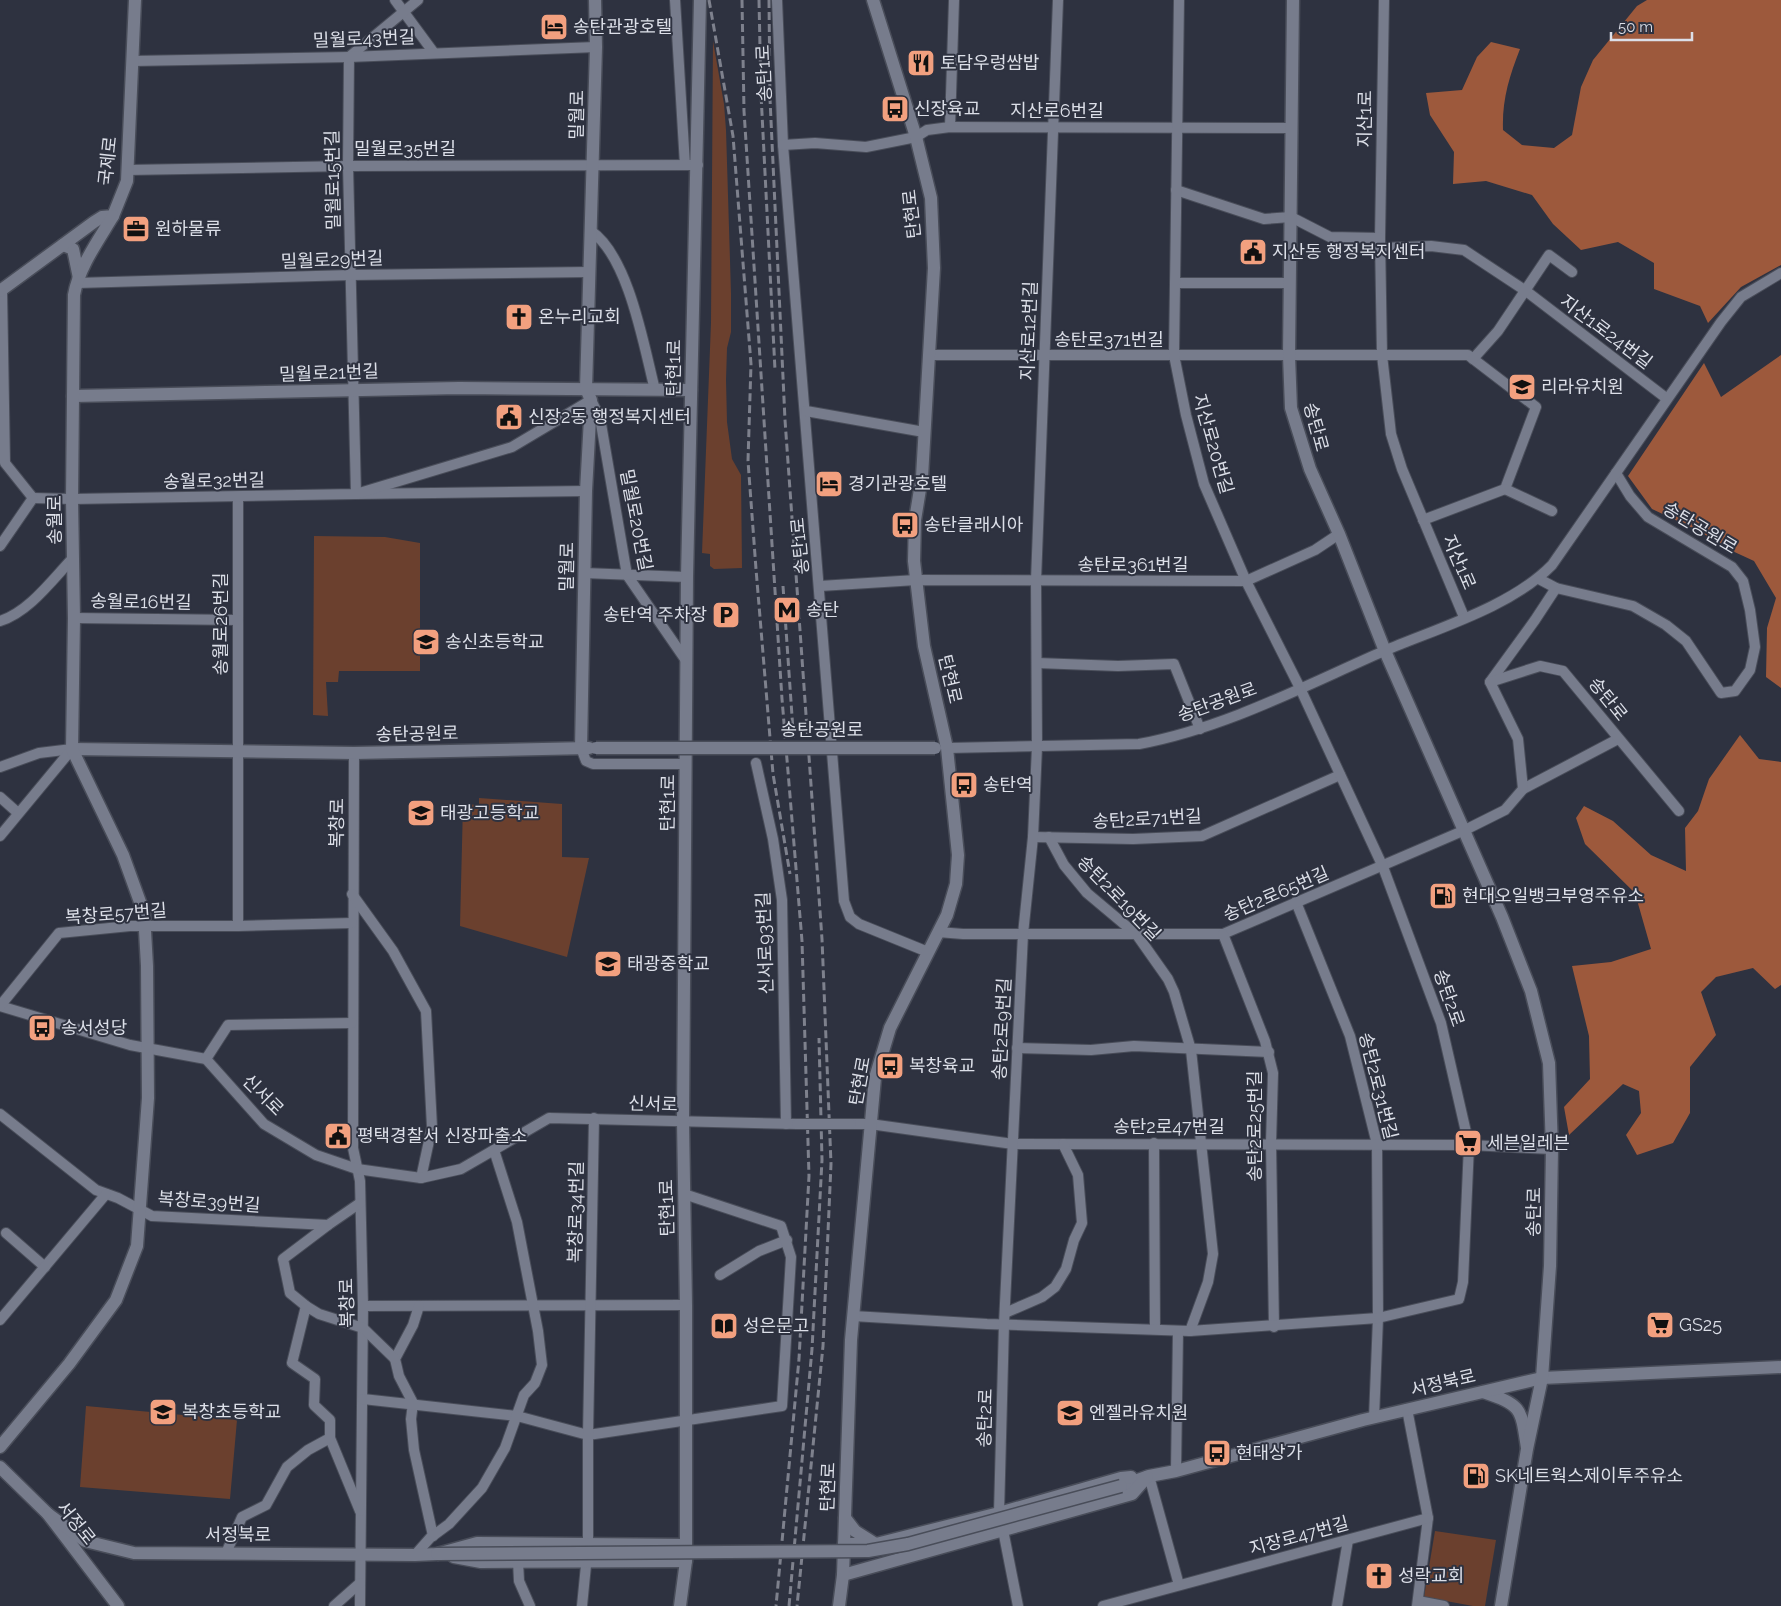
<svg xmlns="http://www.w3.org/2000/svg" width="1781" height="1606" font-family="Raleway,'Noto Sans KR',sans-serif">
  <rect width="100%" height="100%" fill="#2e3240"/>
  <g fill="#6b402e">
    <polygon points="713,41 724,104 726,130 731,293 731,332 727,348 726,380 727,422 732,459 741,475 742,568 714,569 710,566 710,554 702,553 711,323"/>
    <polygon points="314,536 385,537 420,543 420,671 339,671 338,682 326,682 328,716 313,715"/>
    <polygon points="479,798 562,804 562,857 589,858 567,957 460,926 463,804 479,805"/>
    <polygon points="86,1406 237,1420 230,1499 80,1487"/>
    <polygon points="1435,1531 1496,1540 1485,1606 1473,1606 1424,1597"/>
  </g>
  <g fill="#9d593c">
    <path d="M1647,0H1781V265L1741,287L1708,323L1700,306L1654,289V263L1618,242L1581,250L1553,224L1532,195L1486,181L1453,184L1454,152L1430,115L1426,93L1462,90L1477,57L1491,42L1520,49C1509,77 1502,100 1503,130L1522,145L1554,148L1572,135L1581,87L1593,60L1637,6Z"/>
    <polygon points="1781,355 1781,688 1766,677 1767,628 1776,598 1754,561 1728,549 1699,531 1652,509 1628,476 1704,363 1721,397"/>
    <polygon points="1740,735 1759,759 1781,762 1781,985 1775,989 1753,968 1716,977 1701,992 1716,1035 1690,1067 1690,1113 1673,1143 1637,1155 1626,1135 1641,1113 1639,1091 1623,1084 1569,1135 1564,1107 1590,1079 1589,1036 1572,966 1611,962 1651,949 1635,893 1585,844 1576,818 1584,806 1613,821 1651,855 1686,871 1685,828 1698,811 1709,779"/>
  </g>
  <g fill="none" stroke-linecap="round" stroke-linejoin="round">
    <defs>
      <g id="minor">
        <polyline points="395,0 434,53"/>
        <polyline points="418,0 349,57 348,166 356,494 586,491"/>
        <polyline points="675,0 685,165"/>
        <polyline points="777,0 783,145 844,901 850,917 859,924 928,952"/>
        <polyline points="1384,0 1380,238 1382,355 1391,434 1402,469 1464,617"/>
        <polyline points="132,61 349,57 596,47"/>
        <polyline points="950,127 954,0"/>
        <polyline points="783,145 815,143 866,147 916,137 927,130 950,127 1292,128"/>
        <polyline points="127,170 348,166 698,165"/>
        <polyline points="1176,190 1264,219 1291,217 1330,237 1380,238"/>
        <path d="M591,231C629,257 644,347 655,390"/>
        <polyline points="1381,248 1431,246 1464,250 1526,291 1666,398"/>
        <polyline points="77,283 351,275 589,272"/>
        <polyline points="1175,283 1290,283"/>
        <polyline points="2,289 5,463 33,498"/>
        <polyline points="929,355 1468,355 1536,407 1505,489 1423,520"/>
        <polyline points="1473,359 1498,331 1549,255 1572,272"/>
        <polyline points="806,411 924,432"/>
        <polyline points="1505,489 1552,511"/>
        <polyline points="238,497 238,926"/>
        <polyline points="33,498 72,499 356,494 512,447 591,400 600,418 627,575 687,662"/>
        <polyline points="0,546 33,498"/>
        <polyline points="584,573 687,577"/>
        <polyline points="1539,579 1556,588 1633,606 1666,625 1686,641 1721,693 1735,691 1750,670 1755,647 1750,610 1743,581 1732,567 1648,517 1630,496 1616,473"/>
        <polyline points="820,586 916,580 1246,581 1315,550 1339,534"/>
        <polyline points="74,618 238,620"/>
        <path d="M0,621C29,612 52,580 73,558"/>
        <polyline points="1037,663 1118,666 1174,664 1200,729"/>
        <polyline points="1490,682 1535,620 1556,588"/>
        <polyline points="581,748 586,761 593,764 686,764"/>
        <path d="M947,748L1139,744C1225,728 1304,686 1384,651C1438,628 1511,607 1552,565L1721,322L1741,297L1781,273"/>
        <polyline points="354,753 353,1148 360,1181 363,1306 360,1606"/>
        <polyline points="756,763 773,839 782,900 786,1124"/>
        <polyline points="0,767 39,753 72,749"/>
        <polyline points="1523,789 1618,739"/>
        <polyline points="0,797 18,813"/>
        <polyline points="0,836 72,749"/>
        <polyline points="1033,837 1133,839 1202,836 1340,775"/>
        <polyline points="1049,837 1064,865 1087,893 1137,935 1168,979 1174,992 1191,1050 1213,1254 1208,1282 1190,1331"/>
        <polyline points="352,894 393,951 426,1011 432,1127 421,1178"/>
        <polyline points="1296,902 1350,1036 1377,1144 1378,1318 1374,1418"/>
        <polyline points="938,932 963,934 1223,934 1465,830 1505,810 1523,789 1518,739 1490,682 1540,666 1563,671 1679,811"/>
        <polyline points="1223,934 1265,1041 1273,1073 1271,1143 1274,1327"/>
        <polyline points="0,1006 130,1045 206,1059 264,1124 316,1155 357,1169 421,1178 461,1169 549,1118 797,1124"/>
        <polyline points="0,1006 59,933 130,926 238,926 352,923"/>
        <polyline points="1017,1048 1091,1050 1134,1046 1269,1052"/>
        <polyline points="206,1059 228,1025 352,1023"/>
        <polyline points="0,1114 96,1190 118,1198 152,1216 328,1225 360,1203"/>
        <polyline points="851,1124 870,1124 1013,1144 1469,1145 1552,1149"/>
        <polyline points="1154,1143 1155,1329"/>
        <polyline points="6,1233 45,1267"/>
        <polyline points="720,1275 759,1251 787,1240"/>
        <polyline points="306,1306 290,1293 283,1259 328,1225"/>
        <polyline points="363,1306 686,1305"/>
        <polyline points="419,1306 413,1325 395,1359 399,1376 413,1403 411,1419 414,1450 433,1536"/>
        <polyline points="1005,1313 1042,1297 1055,1287 1066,1269 1074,1240 1082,1223 1078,1175 1063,1144"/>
        <polyline points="853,1316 987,1324 1190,1331 1378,1318 1459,1299 1463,1282 1469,1145 1441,1023 1383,867 1300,688 1246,581 1204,484 1186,415 1174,355 1179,0"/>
        <polyline points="0,1320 106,1194"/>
        <polyline points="363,1399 517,1416 588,1435 782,1406 791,1257 781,1226 684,1194"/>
        <polyline points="1407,1409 1428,1518 1417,1606"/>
        <polyline points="330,1438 360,1511"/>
        <polyline points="1176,1471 1178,1331"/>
        <polyline points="1149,1476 1179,1585"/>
        <polyline points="999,1513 1004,1324 1023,934 1033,837 1037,747 1036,581 1058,0"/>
        <polyline points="1003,1530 1018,1606"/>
        <polyline points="226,1553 242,1517 266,1505 287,1467 308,1450 330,1438 330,1420 314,1405 315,1379 292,1363 306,1306 319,1314 363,1328 395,1359"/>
        <polyline points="415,1555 430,1538 449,1524 482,1488 505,1448 524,1395 535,1383 542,1365 538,1331 517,1222 494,1150"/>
        <polyline points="518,1561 519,1581 530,1606"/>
        <polyline points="1418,1601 1444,1606"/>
        <polyline points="334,1606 360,1583"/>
        <polyline points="582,1606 588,1545 588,1435 594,1118"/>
        <polyline points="1103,1606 1428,1518"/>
        <polyline points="1337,1606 1348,1540"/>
      </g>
      <g id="tertiary">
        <polyline points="63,245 73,249 79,278"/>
        <polyline points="0,291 94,222 102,217 113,216 127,181 135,0"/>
        <polyline points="73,396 459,388 691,390"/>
        <polyline points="581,748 586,491 591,400 586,389 596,47 595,0"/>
        <polyline points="72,749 354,753 589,748"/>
        <path d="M1483,1392C1522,1405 1521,1408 1527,1448"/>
        <path d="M0,1447L69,1364L116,1300L137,1246L148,1098L147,966L144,913L123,855L72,749L74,618L72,499L74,295C79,267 98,241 113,216"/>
        <polyline points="0,1467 48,1514 118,1606"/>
        <polyline points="1121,1486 1149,1476 1176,1471 1363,1420 1542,1378 1781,1367"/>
        <polyline points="48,1514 85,1541 134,1553 415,1555 437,1554 477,1543 685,1545"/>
        <polyline points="845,1518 855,1531 874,1543"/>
        <polyline points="844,1544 876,1544 999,1513 1121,1478 1131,1477"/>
        <polyline points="454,1557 481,1562 686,1561"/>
        <polyline points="843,1575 1132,1494 1147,1477"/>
        <polyline points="680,1606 686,1561 686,1305 683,1121 687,577 700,0"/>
        <polyline points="839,1606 843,1575 851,1340 875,1078 890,1028 947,915 956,884 958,855 947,748 924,646 914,561 915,520 922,477 934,268 931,198 916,137 873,0"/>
      </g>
      <polyline id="secondary" points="1293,0 1289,356 1291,408 1310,469 1339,534 1385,651 1502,917 1531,991 1549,1063 1552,1149 1550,1266 1542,1378 1527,1449 1501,1606"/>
    </defs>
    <use href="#minor" stroke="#494d59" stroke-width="12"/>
    <use href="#tertiary" stroke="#494d59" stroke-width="15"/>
    <use href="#secondary" stroke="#494d59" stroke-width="15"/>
    <use href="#minor" stroke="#777c8c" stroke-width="10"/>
    <use href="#tertiary" stroke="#777c8c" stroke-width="12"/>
    <use href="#secondary" stroke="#777c8c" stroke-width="12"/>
    <g stroke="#7e818d" stroke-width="3" stroke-dasharray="8 4" stroke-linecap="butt">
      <polyline points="709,0 733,136 751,364 748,461 756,569 773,774 790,874"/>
      <polyline points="742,0 744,111 782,699 802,941 809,1176 799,1359 776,1606"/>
      <polyline points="759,0 761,94 775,370"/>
      <polyline points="769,0 770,99 785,420 822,939 831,1164 823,1346 797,1606"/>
      <polyline points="783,586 794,745"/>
      <polyline points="789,1606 812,1349 822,1160 819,1038"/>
    </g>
    <defs>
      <polyline id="minor-bridge" points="797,1124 851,1124"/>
      <g id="tertiary-bridge">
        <polyline points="596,748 935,748"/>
        <polyline points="437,1554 868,1551 908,1544 1121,1486"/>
      </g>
    </defs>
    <use href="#minor-bridge" stroke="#494d59" stroke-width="12" stroke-linecap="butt"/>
    <use href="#tertiary-bridge" stroke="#494d59" stroke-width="15" stroke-linecap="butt"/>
    <use href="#minor-bridge" stroke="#777c8c" stroke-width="10"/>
    <use href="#tertiary-bridge" stroke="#777c8c" stroke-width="12"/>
  </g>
  <defs>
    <symbol id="hotel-square" viewBox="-11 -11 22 22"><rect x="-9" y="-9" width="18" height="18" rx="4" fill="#f2a07f" stroke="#2e3240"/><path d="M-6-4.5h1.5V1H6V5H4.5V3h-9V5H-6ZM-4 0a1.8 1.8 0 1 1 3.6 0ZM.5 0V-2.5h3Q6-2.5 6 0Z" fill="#111"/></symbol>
    <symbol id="restaurant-square" viewBox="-11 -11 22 22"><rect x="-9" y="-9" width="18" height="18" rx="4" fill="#f2a07f" stroke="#2e3240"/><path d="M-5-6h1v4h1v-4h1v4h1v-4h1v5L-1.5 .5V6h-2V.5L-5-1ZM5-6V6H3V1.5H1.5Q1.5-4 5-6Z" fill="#111"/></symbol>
    <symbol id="bus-square" viewBox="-11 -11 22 22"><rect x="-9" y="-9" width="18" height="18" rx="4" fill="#f2a07f" stroke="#2e3240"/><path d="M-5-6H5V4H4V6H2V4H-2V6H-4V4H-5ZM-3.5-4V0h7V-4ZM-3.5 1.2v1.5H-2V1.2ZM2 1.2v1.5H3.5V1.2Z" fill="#111"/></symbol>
    <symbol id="office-square" viewBox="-11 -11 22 22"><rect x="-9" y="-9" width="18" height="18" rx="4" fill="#f2a07f" stroke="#2e3240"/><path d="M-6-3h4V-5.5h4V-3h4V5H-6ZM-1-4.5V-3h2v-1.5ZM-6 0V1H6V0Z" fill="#111"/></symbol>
    <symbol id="civic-square" viewBox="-11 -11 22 22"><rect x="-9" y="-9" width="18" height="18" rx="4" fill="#f2a07f" stroke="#2e3240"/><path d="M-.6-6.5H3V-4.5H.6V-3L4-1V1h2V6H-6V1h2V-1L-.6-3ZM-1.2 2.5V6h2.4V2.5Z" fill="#111"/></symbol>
    <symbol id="church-square" viewBox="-11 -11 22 22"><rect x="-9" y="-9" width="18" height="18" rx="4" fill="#f2a07f" stroke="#2e3240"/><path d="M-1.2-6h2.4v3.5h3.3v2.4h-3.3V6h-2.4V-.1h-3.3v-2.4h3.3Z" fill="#111"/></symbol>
    <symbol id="school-square" viewBox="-11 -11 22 22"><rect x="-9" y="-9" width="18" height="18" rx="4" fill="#f2a07f" stroke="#2e3240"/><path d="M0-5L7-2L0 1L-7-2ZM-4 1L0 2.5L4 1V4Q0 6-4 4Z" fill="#111"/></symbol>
    <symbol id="metro-square" viewBox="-11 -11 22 22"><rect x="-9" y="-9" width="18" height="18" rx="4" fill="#f2a07f" stroke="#2e3240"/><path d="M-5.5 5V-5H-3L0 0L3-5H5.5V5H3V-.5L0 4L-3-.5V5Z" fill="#111"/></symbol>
    <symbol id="parking-square" viewBox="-11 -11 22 22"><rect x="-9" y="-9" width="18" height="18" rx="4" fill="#f2a07f" stroke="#2e3240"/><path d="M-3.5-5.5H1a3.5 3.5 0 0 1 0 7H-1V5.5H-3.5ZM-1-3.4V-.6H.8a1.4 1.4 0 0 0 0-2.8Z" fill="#111"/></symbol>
    <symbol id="fuel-square" viewBox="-11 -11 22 22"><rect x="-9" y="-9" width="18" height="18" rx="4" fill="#f2a07f" stroke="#2e3240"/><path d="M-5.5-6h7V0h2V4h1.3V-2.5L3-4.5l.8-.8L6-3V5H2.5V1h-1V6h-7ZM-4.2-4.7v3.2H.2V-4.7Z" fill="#111"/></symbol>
    <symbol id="supermarket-square" viewBox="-11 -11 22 22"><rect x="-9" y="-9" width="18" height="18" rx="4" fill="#f2a07f" stroke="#2e3240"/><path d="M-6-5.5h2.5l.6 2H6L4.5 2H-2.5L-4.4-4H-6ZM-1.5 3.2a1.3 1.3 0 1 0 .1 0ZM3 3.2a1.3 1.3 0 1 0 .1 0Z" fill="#111"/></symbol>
    <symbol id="library-square" viewBox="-11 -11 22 22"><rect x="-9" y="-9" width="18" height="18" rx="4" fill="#f2a07f" stroke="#2e3240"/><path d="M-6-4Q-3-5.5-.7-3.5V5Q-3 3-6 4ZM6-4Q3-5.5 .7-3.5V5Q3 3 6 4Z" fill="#111"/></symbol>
  </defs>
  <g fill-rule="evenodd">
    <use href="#hotel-square" x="538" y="11" width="32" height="32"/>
    <use href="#restaurant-square" x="905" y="47" width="32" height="32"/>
    <use href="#bus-square" x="879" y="93" width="32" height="32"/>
    <use href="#office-square" x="120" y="213" width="32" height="32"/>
    <use href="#civic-square" x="1237" y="236" width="32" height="32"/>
    <use href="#church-square" x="503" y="301" width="32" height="32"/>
    <use href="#school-square" x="1506" y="371" width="32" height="32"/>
    <use href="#civic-square" x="493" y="401" width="32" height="32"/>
    <use href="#hotel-square" x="813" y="468" width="32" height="32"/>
    <use href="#bus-square" x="889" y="509" width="32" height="32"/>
    <use href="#metro-square" x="771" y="594" width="32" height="32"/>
    <use href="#parking-square" x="710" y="599" width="32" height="32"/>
    <use href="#school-square" x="410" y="626" width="32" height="32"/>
    <use href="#bus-square" x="948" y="769" width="32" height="32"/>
    <use href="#school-square" x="405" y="797" width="32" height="32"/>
    <use href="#fuel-square" x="1427" y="880" width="32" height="32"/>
    <use href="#school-square" x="592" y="948" width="32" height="32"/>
    <use href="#bus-square" x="26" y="1012" width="32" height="32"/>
    <use href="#bus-square" x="874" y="1050" width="32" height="32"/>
    <use href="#civic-square" x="322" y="1120" width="32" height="32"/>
    <use href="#supermarket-square" x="1452" y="1127" width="32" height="32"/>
    <use href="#supermarket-square" x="1644" y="1309" width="32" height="32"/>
    <use href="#library-square" x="708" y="1310" width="32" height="32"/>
    <use href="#school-square" x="147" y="1396" width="32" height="32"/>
    <use href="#school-square" x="1054" y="1397" width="32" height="32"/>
    <use href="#bus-square" x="1201" y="1437" width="32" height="32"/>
    <use href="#fuel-square" x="1460" y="1460" width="32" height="32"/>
    <use href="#church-square" x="1363" y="1560" width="32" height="32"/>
  </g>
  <g text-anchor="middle" stroke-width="4" stroke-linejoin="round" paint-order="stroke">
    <g font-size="18" fill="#dcdfe8" stroke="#2e3240" text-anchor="start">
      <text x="573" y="33">송탄관광호텔</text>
      <text x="940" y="69">토담우렁쌈밥</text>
      <text x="914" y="115">신장육교</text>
      <text x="155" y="235">원하물류</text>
      <text x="1272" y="258">지산동 행정복지센터</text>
      <text x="538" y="323">온누리교회</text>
      <text x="1541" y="393">리라유치원</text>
      <text x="528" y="423">신장2동 행정복지센터</text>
      <text x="848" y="490">경기관광호텔</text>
      <text x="924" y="531">송탄클래시아</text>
      <text x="806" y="616">송탄</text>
      <text x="707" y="621" text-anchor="end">송탄역 주차장</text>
      <text x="445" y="648">송신초등학교</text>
      <text x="983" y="791">송탄역</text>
      <text x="440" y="819">태광고등학교</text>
      <text x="1462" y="902">현대오일뱅크부영주유소</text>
      <text x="627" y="970">태광중학교</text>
      <text x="61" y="1034">송서성당</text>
      <text x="909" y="1072">복창육교</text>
      <text x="357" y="1142">평택경찰서 신장파출소</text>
      <text x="1487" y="1149">세븐일레븐</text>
      <text x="1679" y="1331">GS25</text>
      <text x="743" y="1332">성은문고</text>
      <text x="182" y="1418">복창초등학교</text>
      <text x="1089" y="1419">엔젤라유치원</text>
      <text x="1236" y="1459">현대상가</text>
      <text x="1495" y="1482">SK네트웍스제이투주유소</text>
      <text x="1398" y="1582">성락교회</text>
    </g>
    <g font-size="18" fill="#dcdfe8" stroke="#2e3240">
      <text transform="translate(364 39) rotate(-2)" y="6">밀월로43번길</text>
      <text transform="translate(764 73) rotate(-92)" y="6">송탄1로</text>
      <text x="1057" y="117">지산로6번길</text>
      <text transform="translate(577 115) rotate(-89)" y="6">밀월로</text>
      <text transform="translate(1365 119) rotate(-89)" y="6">지산1로</text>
      <text x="405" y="155">밀월로35번길</text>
      <text transform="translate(108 161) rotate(-84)" y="6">국제로</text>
      <text transform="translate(333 180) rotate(-91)" y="6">밀월로15번길</text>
      <text transform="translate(912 214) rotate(-96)" y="6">탄현로</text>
      <text transform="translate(332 260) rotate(-2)" y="6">밀월로29번길</text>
      <text transform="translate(1029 331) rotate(-88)" y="6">지산로12번길</text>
      <text transform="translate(1606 332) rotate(37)" y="6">지산1로24번길</text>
      <text x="1109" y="346">송탄로371번길</text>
      <text transform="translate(674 368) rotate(-89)" y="6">탄현1로</text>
      <text transform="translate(329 373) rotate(-2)" y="6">밀월로21번길</text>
      <text transform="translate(1316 427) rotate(75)" y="6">송탄로</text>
      <text transform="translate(1213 444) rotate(74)" y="6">지산로20번길</text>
      <text transform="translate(214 481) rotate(-1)" y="6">송월로32번길</text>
      <text transform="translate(55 520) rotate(-90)" y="6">송월로</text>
      <text transform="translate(636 520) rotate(79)" y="6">밀월로20번길</text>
      <text transform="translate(1700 528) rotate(31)" y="6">송탄공원로</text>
      <text transform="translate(800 546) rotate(-95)" y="6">송탄1로</text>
      <text transform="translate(1459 562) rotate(67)" y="6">지산1로</text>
      <text x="1133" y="571">송탄로361번길</text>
      <text transform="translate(567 567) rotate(-89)" y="6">밀월로</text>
      <text transform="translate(141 602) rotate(1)" y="6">송월로16번길</text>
      <text transform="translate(221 624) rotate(-90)" y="6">송월로26번길</text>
      <text transform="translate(950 679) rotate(77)" y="6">탄현로</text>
      <text transform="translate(1608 699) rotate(51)" y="6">송탄로</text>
      <text transform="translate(1217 702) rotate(-20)" y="6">송탄공원로</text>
      <text x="822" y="736">송탄공원로</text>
      <text transform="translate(417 734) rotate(-1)" y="6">송탄공원로</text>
      <text transform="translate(668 803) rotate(-89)" y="6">탄현1로</text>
      <text transform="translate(1147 819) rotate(-3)" y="6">송탄2로71번길</text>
      <text transform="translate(337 823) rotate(-89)" y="6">복창로</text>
      <text transform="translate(1276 894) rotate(-23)" y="6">송탄2로65번길</text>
      <text transform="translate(1119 898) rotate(46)" y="6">송탄2로19번길</text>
      <text transform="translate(116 914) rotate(-4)" y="6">복창로57번길</text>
      <text transform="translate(765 943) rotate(-92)" y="6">신서로93번길</text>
      <text transform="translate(1449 998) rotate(71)" y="6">송탄2로</text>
      <text transform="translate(1002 1029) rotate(-87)" y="6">송탄2로9번길</text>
      <text transform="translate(860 1081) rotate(-80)" y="6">탄현로</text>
      <text transform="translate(1378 1086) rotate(76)" y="6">송탄2로31번길</text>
      <text transform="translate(263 1095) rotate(45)" y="6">신서로</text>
      <text transform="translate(653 1104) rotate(2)" y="6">신서로</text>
      <text transform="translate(1255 1126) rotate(-90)" y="6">송탄2로25번길</text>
      <text x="1169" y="1133">송탄2로47번길</text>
      <text transform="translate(209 1202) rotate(4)" y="6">복창로39번길</text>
      <text transform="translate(667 1208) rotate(-91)" y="6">탄현1로</text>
      <text transform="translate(576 1212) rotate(-89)" y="6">복창로34번길</text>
      <text transform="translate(1534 1212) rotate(-89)" y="6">송탄로</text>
      <text transform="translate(347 1303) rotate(-91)" y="6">복창로</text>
      <text transform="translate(1443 1383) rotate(-13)" y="6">서정북로</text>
      <text transform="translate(985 1418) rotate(-88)" y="6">송탄2로</text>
      <text transform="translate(828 1487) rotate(-88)" y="6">탄현로</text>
      <text transform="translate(76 1523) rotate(51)" y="6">서정로</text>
      <text x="238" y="1541">서정북로</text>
      <text transform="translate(1299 1536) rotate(-15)" y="6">지장로47번길</text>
    </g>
  </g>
  <path d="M1611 32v8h81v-8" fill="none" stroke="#dcdfe8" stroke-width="2.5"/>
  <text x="1618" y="32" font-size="15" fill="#dcdfe8" stroke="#2e3240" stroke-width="4" paint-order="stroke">50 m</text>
</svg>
